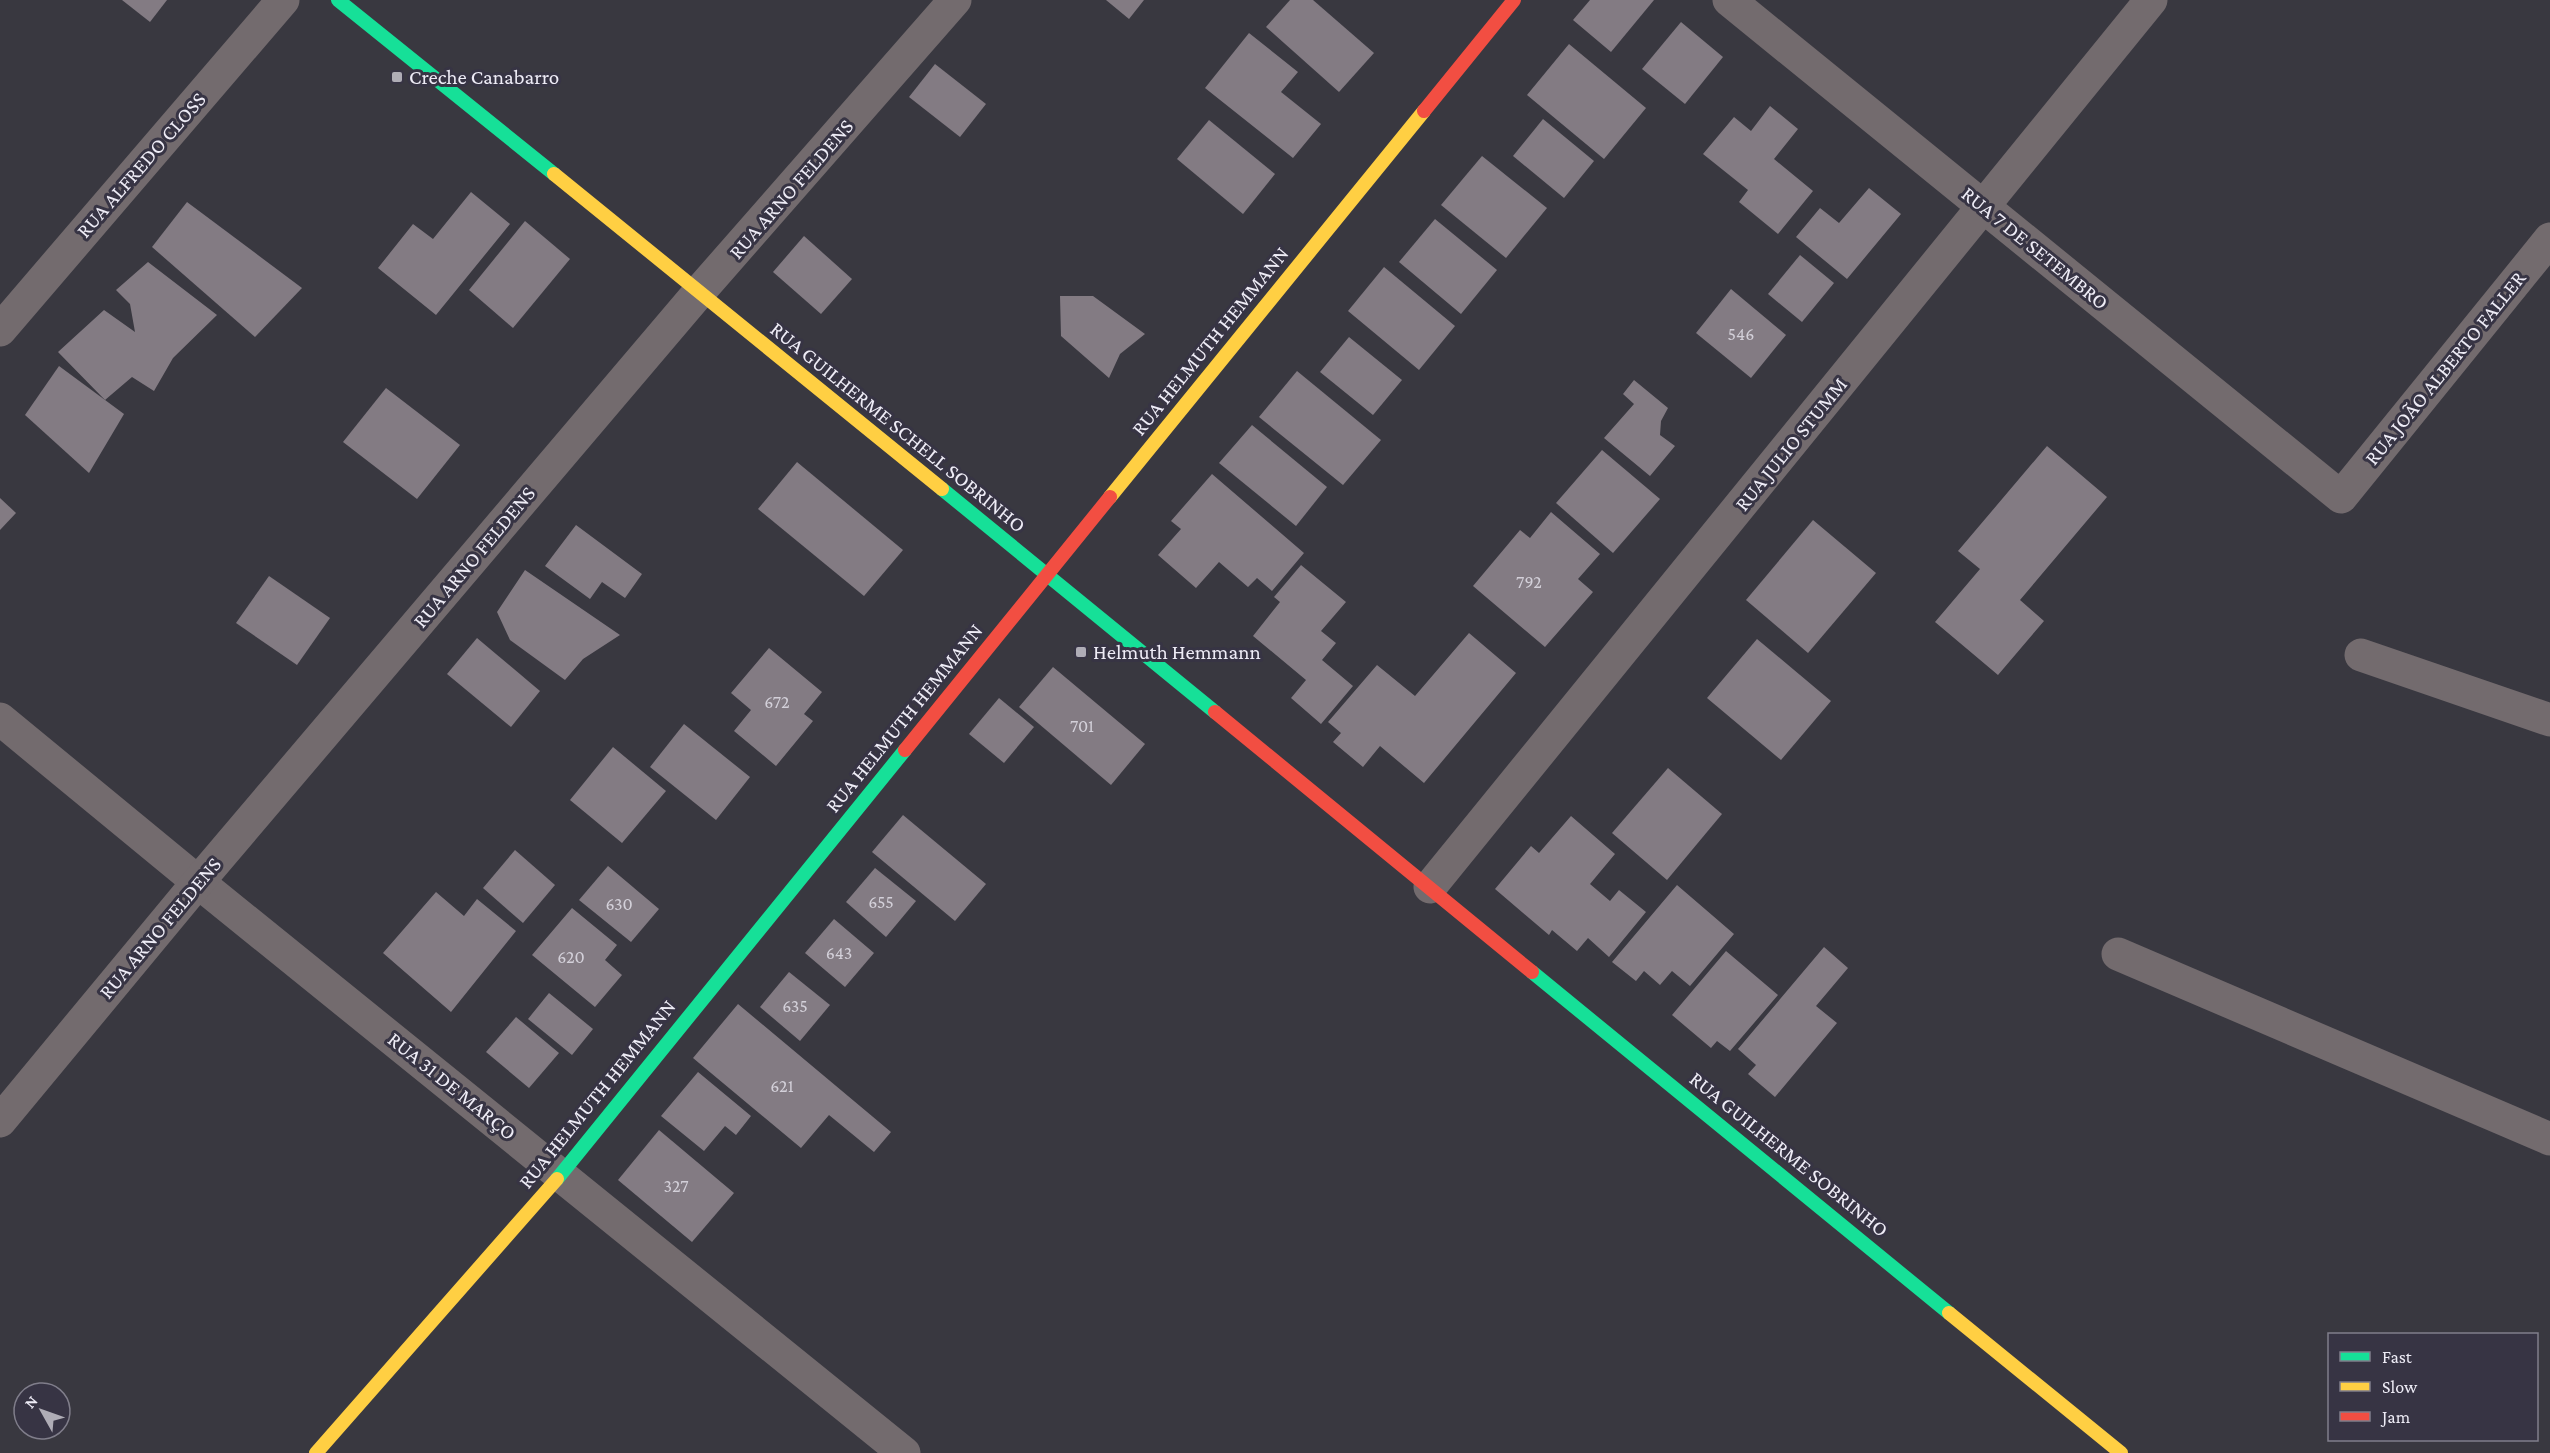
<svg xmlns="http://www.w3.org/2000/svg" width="2550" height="1453" font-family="'Crimson Pro',serif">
  <rect width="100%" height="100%" fill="#393840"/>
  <g fill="#837b83">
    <polygon points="122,0 167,0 150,22"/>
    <polygon points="1106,0 1144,0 1129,19"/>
    <polygon points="1290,0 1313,0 1374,53 1339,92 1266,27"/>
    <polygon points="1590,0 1654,0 1611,52 1573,20"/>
    <polygon points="1681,22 1723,57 1685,104 1642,69"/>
    <polygon points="1249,33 1298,72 1281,92 1321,124 1293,158 1205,88"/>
    <polygon points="1569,44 1646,108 1604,159 1527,95"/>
    <polygon points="935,64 986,104 960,137 909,97"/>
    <polygon points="1770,106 1798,129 1774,159 1813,191 1778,234 1739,202 1748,190 1703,154 1734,117 1751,131"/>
    <polygon points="1543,119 1594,161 1564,198 1513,156"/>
    <polygon points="1209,120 1275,174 1243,214 1177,159"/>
    <polygon points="1482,156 1547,208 1506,258 1441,205"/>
    <polygon points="1869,188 1901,214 1847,279 1796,237 1820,208 1839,223"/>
    <polygon points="471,192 510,224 436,315 378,268 413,224 433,239"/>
    <polygon points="187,202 302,288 255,337 152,247"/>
    <polygon points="1435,219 1497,270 1461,314 1399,262"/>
    <polygon points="525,221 570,259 513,328 469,290"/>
    <polygon points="804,236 852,279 821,314 773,272"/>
    <polygon points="1800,255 1834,283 1802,322 1768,294"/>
    <polygon points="148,262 217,315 173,358 154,391 132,377 105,400 58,352 104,310 135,332 130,304 116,290"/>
    <polygon points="1384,267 1455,326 1419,370 1348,311"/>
    <polygon points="1731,289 1786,335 1751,378 1696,333"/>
    <polygon points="1060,296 1093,296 1145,334 1120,354 1109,378 1061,336"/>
    <polygon points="1349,337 1402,380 1373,415 1320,372"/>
    <polygon points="59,366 124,414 89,473 25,415"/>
    <polygon points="1297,371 1381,440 1343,485 1259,417"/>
    <polygon points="1634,380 1668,408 1661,421 1660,435 1675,446 1650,476 1604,438 1634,404 1623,394"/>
    <polygon points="386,388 460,445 417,499 343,442"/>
    <polygon points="1252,425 1327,487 1296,526 1219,463"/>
    <polygon points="2047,446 2107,497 2020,600 2044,621 1998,675 1935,622 1980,569 1958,551"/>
    <polygon points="1602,450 1660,499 1613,553 1556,503"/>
    <polygon points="797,462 903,550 864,596 758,509"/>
    <polygon points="1212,474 1304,553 1272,591 1257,578 1248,587 1219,562 1196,588 1158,555 1181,529 1171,521"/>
    <polygon points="0,498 16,513 0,530"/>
    <polygon points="1551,512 1600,554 1578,579 1593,592 1545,647 1473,586 1520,530 1530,538"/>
    <polygon points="1813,520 1876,573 1808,653 1746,600"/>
    <polygon points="576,525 642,574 625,598 602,582 590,599 545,566"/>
    <polygon points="1301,565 1346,602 1321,631 1336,643 1322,660 1353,686 1321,724 1291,698 1306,680 1253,636 1280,602 1274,597"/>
    <polygon points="525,570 620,635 583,659 565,680 510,640 497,612"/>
    <polygon points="269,576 330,618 297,665 236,623"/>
    <polygon points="1469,633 1516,673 1424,783 1380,746 1363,767 1333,742 1341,733 1328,722 1377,665 1415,696"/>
    <polygon points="477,638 540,691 511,727 447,674"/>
    <polygon points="1757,639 1831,701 1781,760 1707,698"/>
    <polygon points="769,648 822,692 804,714 813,721 776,766 734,731 751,710 731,693"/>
    <polygon points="1053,667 1145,744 1111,785 1019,707"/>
    <polygon points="999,698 1034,727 1004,763 969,734"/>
    <polygon points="684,724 750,777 716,820 650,767"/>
    <polygon points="613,747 666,791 622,843 570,800"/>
    <polygon points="1668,768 1722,814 1667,880 1612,833"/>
    <polygon points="903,815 986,884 955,921 872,852"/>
    <polygon points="1571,816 1615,854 1590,884 1610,901 1619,890 1646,912 1609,957 1588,938 1577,951 1552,930 1549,935 1495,889 1531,846 1539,853"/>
    <polygon points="515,850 555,885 523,923 483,888"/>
    <polygon points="608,866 659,909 631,942 579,900"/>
    <polygon points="875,868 916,901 886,937 846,902"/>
    <polygon points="1677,885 1734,934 1690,986 1672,971 1660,985 1644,971 1636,981 1612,962"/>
    <polygon points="436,892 464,916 477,899 516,931 451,1012 383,953"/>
    <polygon points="572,908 617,945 605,960 622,975 595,1007 532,955"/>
    <polygon points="834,919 874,953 845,987 805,953"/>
    <polygon points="1824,947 1848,968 1816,1006 1837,1023 1775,1097 1748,1074 1756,1065 1738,1049"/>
    <polygon points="1726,951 1778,995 1730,1051 1717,1041 1711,1048 1672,1015"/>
    <polygon points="789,972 830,1005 800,1041 760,1007"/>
    <polygon points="549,993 593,1029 572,1055 528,1019"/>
    <polygon points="738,1004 891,1132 874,1152 829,1115 801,1148 693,1058"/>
    <polygon points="516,1017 559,1053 529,1088 486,1052"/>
    <polygon points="698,1072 751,1116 736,1135 725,1126 704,1151 661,1116"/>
    <polygon points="659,1130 734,1193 692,1242 618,1180"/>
  </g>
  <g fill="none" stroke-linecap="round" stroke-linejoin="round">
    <g stroke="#736b6e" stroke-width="33">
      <polyline points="1729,0 2341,497 2550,239"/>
      <polyline points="0,330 283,0"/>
      <polyline points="2361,655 2550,720"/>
      <polyline points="0,719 198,882 904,1453"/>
      <polyline points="1430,887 2151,0"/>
      <polyline points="2118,954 2550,1139"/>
      <polyline points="0,1121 198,882 700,291 955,0"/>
    </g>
    <g stroke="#16e098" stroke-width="14">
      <polyline points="338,0 554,174"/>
      <polyline points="942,489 1215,712"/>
      <polyline points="1532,972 1949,1313"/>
      <polyline points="557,1179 905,750"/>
    </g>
    <g stroke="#ffcf43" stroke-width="14">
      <polyline points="554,174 942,489"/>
      <polyline points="1110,497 1424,111"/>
      <polyline points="1949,1313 2121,1453"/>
      <polyline points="316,1453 557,1179"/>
    </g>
    <g stroke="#f24e42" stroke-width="14">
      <polyline points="1424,111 1514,0"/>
      <polyline points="1215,712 1532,972"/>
      <polyline points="905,750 1110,497"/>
    </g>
  </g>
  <g fill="#afadb6" stroke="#373444" stroke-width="2">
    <rect x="391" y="71" width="12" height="12" rx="3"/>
    <rect x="1075" y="646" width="12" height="12" rx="3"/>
  </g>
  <g text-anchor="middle" stroke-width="6" stroke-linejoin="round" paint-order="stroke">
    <g font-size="18" fill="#d3d0d9">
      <text x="1741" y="340">546</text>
      <text x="1529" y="588">792</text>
      <text x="777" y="708">672</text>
      <text x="1082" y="732">701</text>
      <text x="881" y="908">655</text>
      <text x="619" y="910">630</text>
      <text x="839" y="959">643</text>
      <text x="571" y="963">620</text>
      <text x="795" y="1012">635</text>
      <text x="782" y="1092">621</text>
      <text x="676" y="1192">327</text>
    </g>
    <g font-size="21" fill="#eeecf6" stroke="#373444" text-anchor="start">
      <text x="409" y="84">Creche Canabarro</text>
      <text x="1093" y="659">Helmuth Hemmann</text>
    </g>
    <g font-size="21" fill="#eeecf6" stroke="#373444">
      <text transform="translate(141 165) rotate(-49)" y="7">RUA ALFREDO CLOSS</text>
      <text transform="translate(791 189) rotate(-49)" y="7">RUA ARNO FELDENS</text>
      <text transform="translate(2035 248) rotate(39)" y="7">RUA 7 DE SETEMBRO</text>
      <text transform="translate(1210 341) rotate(-51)" y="7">RUA HELMUTH HEMMANN</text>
      <text transform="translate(2445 368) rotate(-51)" y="7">RUA JOÃO ALBERTO FALLER</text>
      <text transform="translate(898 427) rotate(39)" y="7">RUA GUILHERME SCHELL SOBRINHO</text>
      <text transform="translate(1791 444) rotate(-51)" y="7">RUA JULIO STUMM</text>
      <text transform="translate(474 557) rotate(-50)" y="7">RUA ARNO FELDENS</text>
      <text transform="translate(904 718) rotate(-51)" y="7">RUA HELMUTH HEMMANN</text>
      <text transform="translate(160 928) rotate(-50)" y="7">RUA ARNO FELDENS</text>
      <text transform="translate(452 1086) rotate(39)" y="7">RUA 31 DE MARÇO</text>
      <text transform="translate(597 1094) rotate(-51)" y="7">RUA HELMUTH HEMMANN</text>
      <text transform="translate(1789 1154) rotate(39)" y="7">RUA GUILHERME SOBRINHO</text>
    </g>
  </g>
  <rect x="2328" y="1333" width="210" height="108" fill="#373444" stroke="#807e8b" stroke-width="1.5"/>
  <rect x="2340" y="1352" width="30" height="9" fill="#16e098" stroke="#807e8b" stroke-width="1.5"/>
  <text x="2382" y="1363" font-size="18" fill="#eeecf6">Fast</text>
  <rect x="2340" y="1382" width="30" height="9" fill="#ffcf43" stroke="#807e8b" stroke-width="1.5"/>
  <text x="2382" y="1393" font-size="18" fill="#eeecf6">Slow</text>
  <rect x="2340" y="1412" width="30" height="9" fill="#f24e42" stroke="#807e8b" stroke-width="1.5"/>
  <text x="2382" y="1423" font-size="18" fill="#eeecf6">Jam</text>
  <g transform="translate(42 1411) rotate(310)"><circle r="28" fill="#373444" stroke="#807e8b" stroke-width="1.5"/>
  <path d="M0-4.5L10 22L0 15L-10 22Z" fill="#afadb6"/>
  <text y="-9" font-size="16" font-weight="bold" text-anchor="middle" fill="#eeecf6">N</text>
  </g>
</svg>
